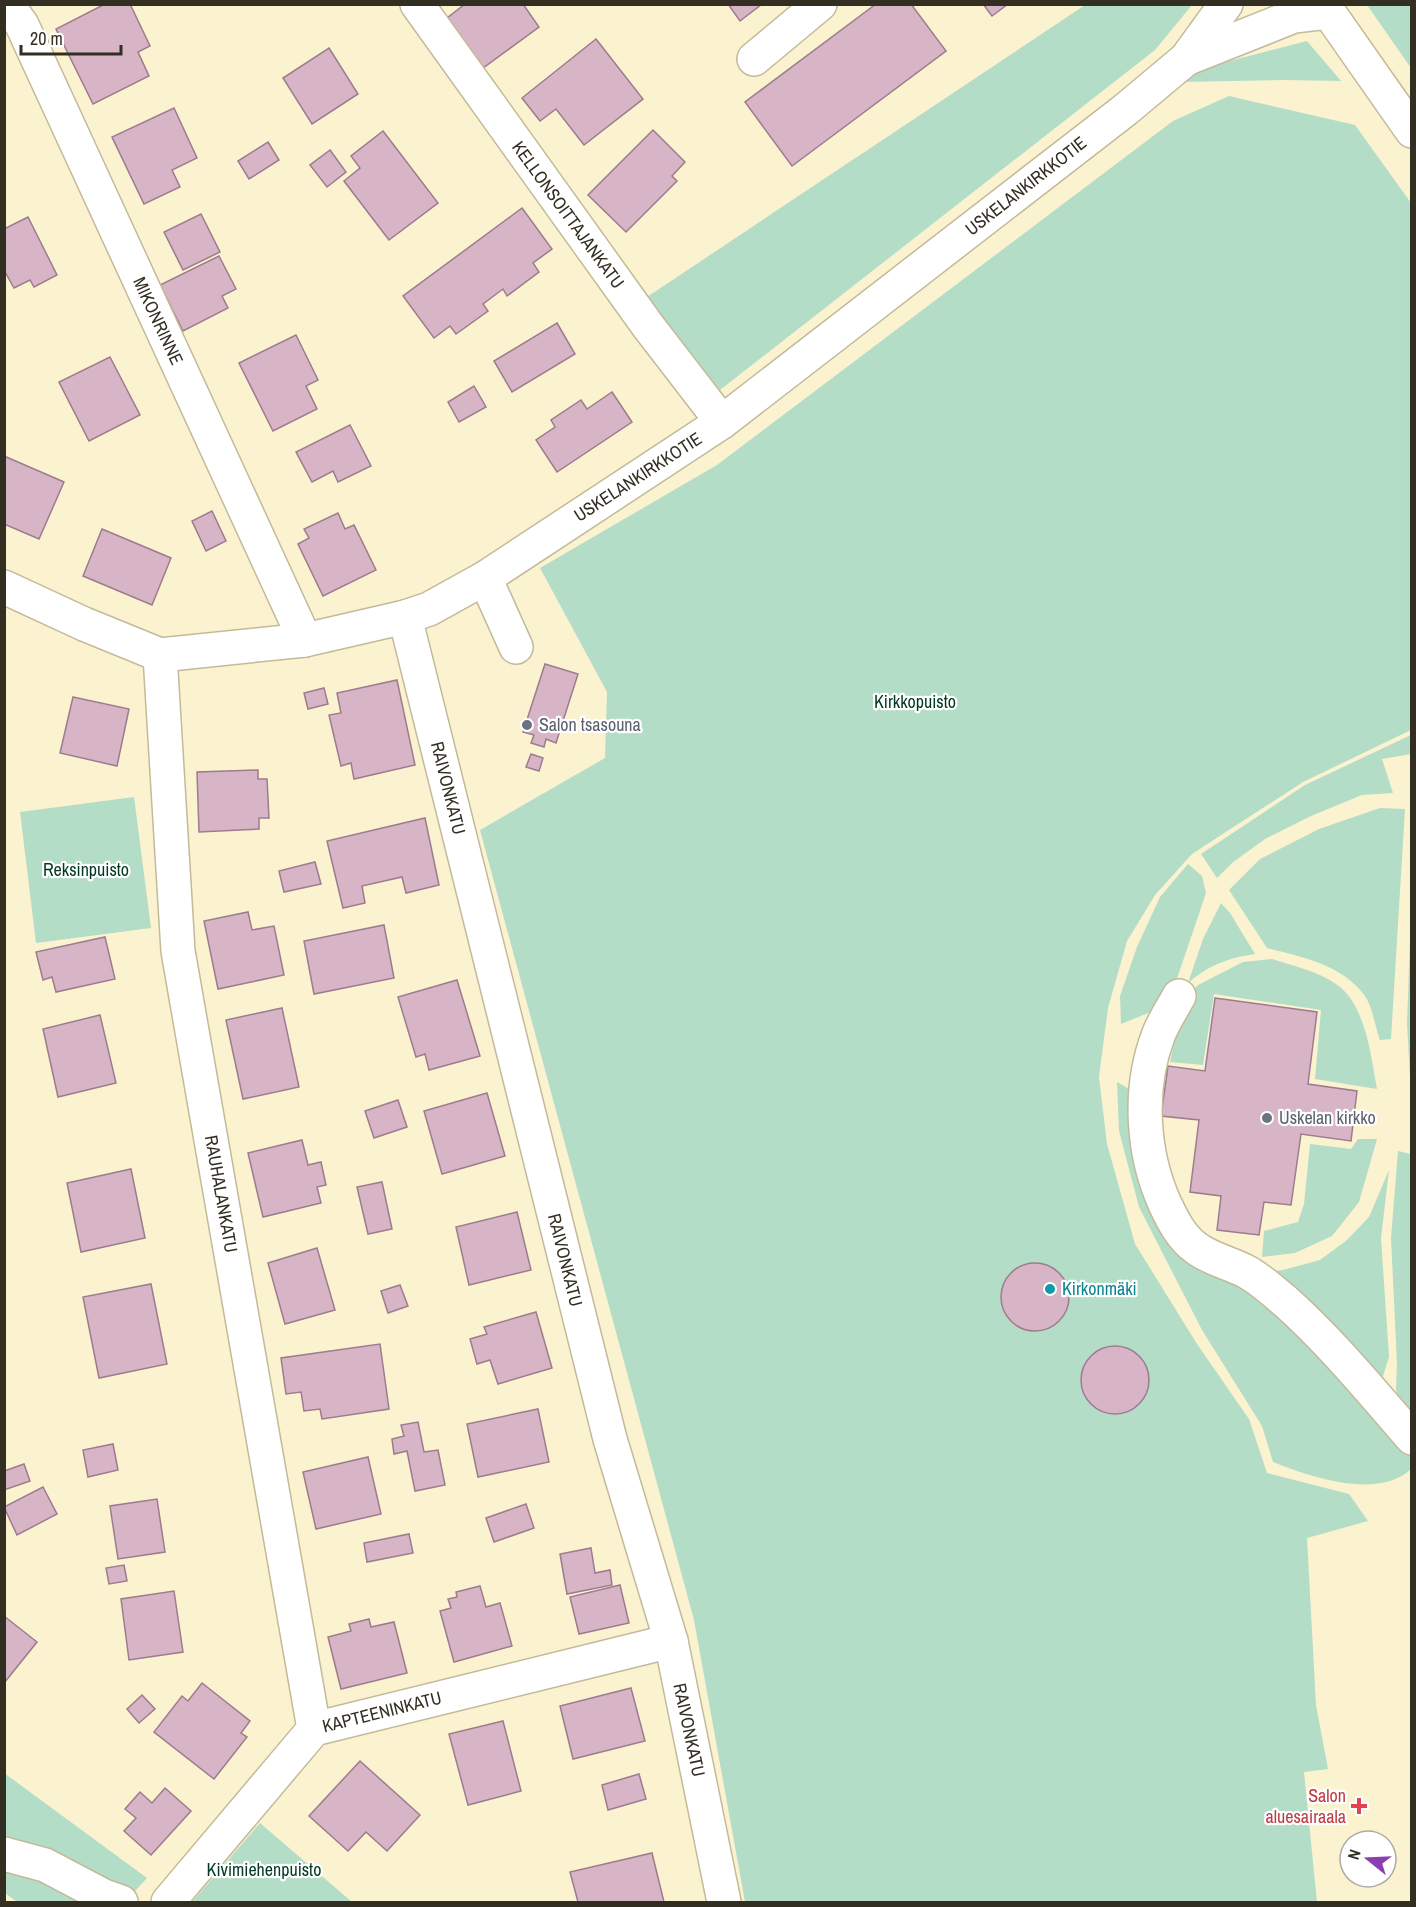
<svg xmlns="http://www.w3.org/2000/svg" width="1416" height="1907" font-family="'Archivo Narrow',sans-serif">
  <rect width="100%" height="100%" fill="#fbf2d0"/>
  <g fill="#b3ddc7">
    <polygon points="1085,5 1192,5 1155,50 720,390 647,297"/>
    <polygon points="1367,5 1411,5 1411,68"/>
    <polygon points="1307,41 1341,81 1286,80 1181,82 1214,65"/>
    <polygon points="1229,96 1355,125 1411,203 1411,730 1303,782 1192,854 1155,895 1127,941 1108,1008 1099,1077 1107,1144 1135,1244 1197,1344 1249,1419 1267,1473 1349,1494 1368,1521 1307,1538 1316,1705 1328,1769 1304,1772 1317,1902 745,1902 694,1620 480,830 605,758 607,692 540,568 717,465 1173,121"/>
    <polygon points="1411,735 1411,754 1382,759 1393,793 1362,795 1311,816 1265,839 1232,863 1217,878 1201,854 1305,785"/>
    <polygon points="134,797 151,928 36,943 20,812"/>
    <path d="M1380,808L1405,809L1391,1039L1380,1040C1375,1027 1373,1008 1365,996C1343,965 1302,957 1267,948L1229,890L1260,859L1319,829Z"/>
    <polygon points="1188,864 1202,876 1206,893 1168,1005 1121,1024 1120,996 1137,947 1160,897"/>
    <path d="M1221,903L1230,913L1255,954C1228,958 1209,965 1188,983L1203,939Z"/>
    <polygon points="1411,909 1411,1095 1407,1024"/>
    <path d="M1272,959C1293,966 1317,971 1336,984C1366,1004 1371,1057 1377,1089L1315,1079L1321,1010L1214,994L1203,1065L1170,1062L1183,1000L1198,985L1243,962Z"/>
    <path d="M1117,1082L1131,1090L1156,1198L1269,1299L1411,1450V1469C1378,1500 1310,1477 1273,1462L1262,1426L1202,1330L1139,1207L1119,1131Z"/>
    <polygon points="1358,1139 1377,1139 1359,1202 1332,1236 1295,1253 1262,1257 1264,1231 1298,1222 1304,1204 1310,1144 1351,1149"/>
    <polygon points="1398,1151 1411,1154 1411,1418 1399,1406 1396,1389 1397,1364 1391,1238"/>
    <polygon points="1389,1170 1381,1238 1389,1357 1379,1389 1255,1273 1283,1270 1320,1260 1347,1240 1369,1217"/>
    <polygon points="4,1773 147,1878 125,1902 17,1902 5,1893"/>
    <polygon points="260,1823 352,1902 192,1902"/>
  </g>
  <g fill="#d7b5c6" stroke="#9c7c8d" stroke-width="1.5">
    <polygon points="105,4 130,4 150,46 138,52 149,76 93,104 56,29"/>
    <polygon points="465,4 523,4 539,27 479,71 442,22"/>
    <polygon points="728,4 762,4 740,21"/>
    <polygon points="876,4 911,4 946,51 792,166 745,102"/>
    <polygon points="983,4 1008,4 992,16"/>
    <polygon points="596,39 643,99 584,145 556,109 540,121 522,98"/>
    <polygon points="329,48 358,94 312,124 283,78"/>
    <polygon points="174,108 197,158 172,170 180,187 144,204 112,137"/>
    <polygon points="653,130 685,162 672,176 677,181 626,232 588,195"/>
    <polygon points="383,131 438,203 389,240 344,181 360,168 351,156"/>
    <polygon points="268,142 279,160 249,179 238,161"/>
    <polygon points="330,150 346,172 327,187 310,165"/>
    <polygon points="522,208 552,249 533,263 539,272 507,296 503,289 483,304 488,311 456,334 450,326 434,338 403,296"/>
    <polygon points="201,214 220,252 183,270 164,232"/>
    <polygon points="28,217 57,275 34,287 30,280 14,288 4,270 4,229"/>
    <polygon points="219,256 236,289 222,296 228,308 183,331 160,285"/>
    <polygon points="557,323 575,354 512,392 494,361"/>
    <polygon points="296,335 318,380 306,386 317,409 273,431 239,363"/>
    <polygon points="110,357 140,415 89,441 59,382"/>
    <polygon points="474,386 486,407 459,422 448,402"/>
    <polygon points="612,392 632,422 557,472 536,440 555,427 551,420 581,400 587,409"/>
    <polygon points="350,425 371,466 338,482 333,471 312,482 296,452"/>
    <polygon points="4,456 64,482 39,539 4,524"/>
    <polygon points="212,511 226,541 206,551 192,521"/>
    <polygon points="338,513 345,529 354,525 376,570 323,596 298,544 309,538 304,529"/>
    <polygon points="102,529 171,558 152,605 83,576"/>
    <polygon points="545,664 578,674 556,743 546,739 544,747 531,743 534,735 523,732"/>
    <polygon points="397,680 415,765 354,779 351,763 341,766 329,715 341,713 337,693"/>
    <polygon points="324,688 328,704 308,709 304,693"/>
    <polygon points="73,697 129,709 117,766 60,753"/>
    <polygon points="531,754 543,758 539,771 526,767"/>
    <polygon points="258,770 258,779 267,779 269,818 259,818 259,829 199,832 197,772"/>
    <polygon points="425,818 439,885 406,893 402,877 362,886 365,903 343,908 327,841"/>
    <polygon points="315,862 321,884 284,892 279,871"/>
    <polygon points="248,912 252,930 274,926 284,975 218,989 204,921"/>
    <polygon points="384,925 394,978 314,994 304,941"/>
    <polygon points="105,937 115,979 56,992 52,977 43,980 36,952"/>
    <polygon points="457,980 480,1056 429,1070 425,1054 416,1057 398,997"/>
    <polygon points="1215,998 1317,1012 1308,1084 1357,1091 1351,1141 1301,1134 1291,1205 1264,1202 1259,1235 1217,1230 1221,1196 1190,1192 1199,1120 1161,1116 1168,1066 1205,1071"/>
    <polygon points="282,1008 299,1087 243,1099 226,1020"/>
    <polygon points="100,1015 116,1083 58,1097 43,1029"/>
    <polygon points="487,1093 505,1156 442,1174 424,1111"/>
    <polygon points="398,1100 407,1127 374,1138 365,1111"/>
    <polygon points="302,1140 308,1165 321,1162 326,1185 317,1187 321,1203 263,1217 248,1153"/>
    <polygon points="131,1169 145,1238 81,1252 67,1183"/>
    <polygon points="382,1182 392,1229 368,1234 357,1187"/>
    <polygon points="517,1212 531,1270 469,1285 456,1227"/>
    <polygon points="317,1248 335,1310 285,1324 268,1263"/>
    <circle cx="1035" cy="1297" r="34"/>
    <polygon points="151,1284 167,1364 99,1378 83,1297"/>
    <polygon points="400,1285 408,1306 388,1313 381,1291"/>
    <polygon points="536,1312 552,1368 498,1384 490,1360 477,1364 470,1339 487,1334 484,1327"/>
    <polygon points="380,1344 389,1409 322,1419 320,1409 304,1411 301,1392 286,1394 281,1358"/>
    <circle cx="1115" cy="1380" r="34"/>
    <polygon points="538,1409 549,1462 478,1477 467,1424"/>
    <polygon points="418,1422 424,1452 438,1450 445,1485 415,1491 407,1451 394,1454 392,1439 404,1436 401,1425"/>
    <polygon points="113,1444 118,1470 88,1477 83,1450"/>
    <polygon points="368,1457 381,1514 316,1529 303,1472"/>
    <polygon points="24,1464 30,1481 4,1490 4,1471"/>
    <polygon points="43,1487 57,1514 17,1535 4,1507"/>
    <polygon points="157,1499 165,1552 118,1559 110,1506"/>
    <polygon points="526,1504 534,1528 494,1542 486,1518"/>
    <polygon points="409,1534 413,1553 367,1562 364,1543"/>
    <polygon points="591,1548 595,1573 610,1570 612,1585 567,1594 560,1554"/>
    <polygon points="124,1565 127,1581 109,1584 106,1568"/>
    <polygon points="620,1585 629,1623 579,1634 570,1597"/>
    <polygon points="480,1586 486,1607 500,1603 512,1646 454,1662 440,1611 451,1608 448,1599 457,1597 456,1592"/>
    <polygon points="174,1591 183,1652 129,1660 121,1599"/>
    <polygon points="4,1616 37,1642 4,1683"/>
    <polygon points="369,1619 371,1627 394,1622 407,1673 341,1689 328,1637 351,1631 349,1624"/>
    <polygon points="202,1683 250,1721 241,1733 247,1737 214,1779 154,1732 182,1696 188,1701"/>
    <polygon points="631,1688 645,1741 573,1759 560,1706"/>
    <polygon points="142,1695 155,1709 139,1723 127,1709"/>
    <polygon points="503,1721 521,1791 468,1805 449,1734"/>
    <polygon points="360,1761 420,1815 387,1851 366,1832 348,1851 309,1816"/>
    <polygon points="639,1774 646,1799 608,1810 602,1785"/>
    <polygon points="165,1788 191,1811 151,1855 124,1831 136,1818 125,1809 140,1792 152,1803"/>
    <polygon points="652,1853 664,1902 578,1902 570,1872"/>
  </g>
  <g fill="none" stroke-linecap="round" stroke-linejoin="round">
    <defs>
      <g id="minor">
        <polyline points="7,4 22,25 305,640"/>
        <polyline points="417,4 648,326 722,422"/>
        <polyline points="1323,4 1412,131"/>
        <polyline points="754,59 820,4"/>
        <polyline points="1186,59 1294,16 1328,12"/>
        <polyline points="485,578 516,647"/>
        <polyline points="4,587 84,624 160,655 305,640 405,617 429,609 485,578 722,422 1125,110 1186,59 1226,4"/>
        <polyline points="405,617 610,1439 671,1641 724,1902"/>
        <polyline points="160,655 178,951 314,1729"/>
        <path d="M1179,996C1172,1009 1163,1022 1158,1036C1138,1089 1142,1153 1165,1204C1173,1221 1181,1237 1196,1248C1210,1259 1230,1263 1245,1271C1259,1278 1273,1291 1285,1301C1331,1342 1371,1391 1412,1438"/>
        <polyline points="4,1854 45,1865 104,1896 121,1902"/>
        <polyline points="168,1902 314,1729 671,1641"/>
      </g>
    </defs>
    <use href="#minor" stroke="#c3ba9a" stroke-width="36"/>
    <use href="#minor" stroke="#fff" stroke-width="33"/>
  </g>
  <g fill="#6b7280" stroke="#fff" stroke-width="2">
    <circle cx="527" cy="725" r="6"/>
    <circle cx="1267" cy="1118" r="6"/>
  </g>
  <circle fill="#0f9aa8" stroke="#fff" stroke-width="2" cx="1050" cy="1289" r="6"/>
  <path fill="#e0444e" stroke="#fff" stroke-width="2" d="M1356 1797h6v6h6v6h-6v6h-6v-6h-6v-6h6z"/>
  <g text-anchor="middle" stroke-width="4.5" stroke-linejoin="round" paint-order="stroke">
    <g font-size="18" fill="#322e21" stroke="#fff">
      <text transform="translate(1026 186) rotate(-38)" y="6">USKELANKIRKKOTIE</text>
      <text transform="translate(568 215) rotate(54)" y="6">KELLONSOITTAJANKATU</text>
      <text transform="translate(158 321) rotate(65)" y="6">MIKONRINNE</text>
      <text transform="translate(638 477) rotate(-33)" y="6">USKELANKIRKKOTIE</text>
      <text transform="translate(448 788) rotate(76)" y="6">RAIVONKATU</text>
      <text transform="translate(221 1194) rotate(80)" y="6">RAUHALANKATU</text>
      <text transform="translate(565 1260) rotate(76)" y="6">RAIVONKATU</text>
      <text transform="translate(382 1712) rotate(-14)" y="6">KAPTEENINKATU</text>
      <text transform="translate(689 1730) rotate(78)" y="6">RAIVONKATU</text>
    </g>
    <g font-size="18" fill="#003823" stroke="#fff">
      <text x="915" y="708">Kirkkopuisto</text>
      <text x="86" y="876">Reksinpuisto</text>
      <text x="264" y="1876">Kivimiehenpuisto</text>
    </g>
    <g font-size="18" fill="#5b616d" stroke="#fff" text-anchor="start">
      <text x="539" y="731">Salon tsasouna</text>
      <text x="1279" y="1124">Uskelan kirkko</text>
    </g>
    <g font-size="18" fill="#0d838f" stroke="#fff" text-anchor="start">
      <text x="1062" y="1295">Kirkonmäki</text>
    </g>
    <g font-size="18" fill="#be3a42" stroke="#fff" text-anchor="end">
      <text x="1346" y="1802">Salon<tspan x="1346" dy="21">aluesairaala</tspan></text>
    </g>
  </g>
  <rect width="1416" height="1907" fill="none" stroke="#322e21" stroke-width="12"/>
  <g transform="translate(1368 1859) rotate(288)"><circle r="28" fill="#ffffff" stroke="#adaba6" stroke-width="1.5"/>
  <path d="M0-4.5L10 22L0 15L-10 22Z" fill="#8b3eaf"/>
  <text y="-9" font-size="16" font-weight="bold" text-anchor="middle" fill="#322e21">N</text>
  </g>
  <path d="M21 45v9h100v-9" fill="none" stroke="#322e21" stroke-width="3"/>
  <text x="30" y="45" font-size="18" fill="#322e21" stroke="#ffffff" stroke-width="4.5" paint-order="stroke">20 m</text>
</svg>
